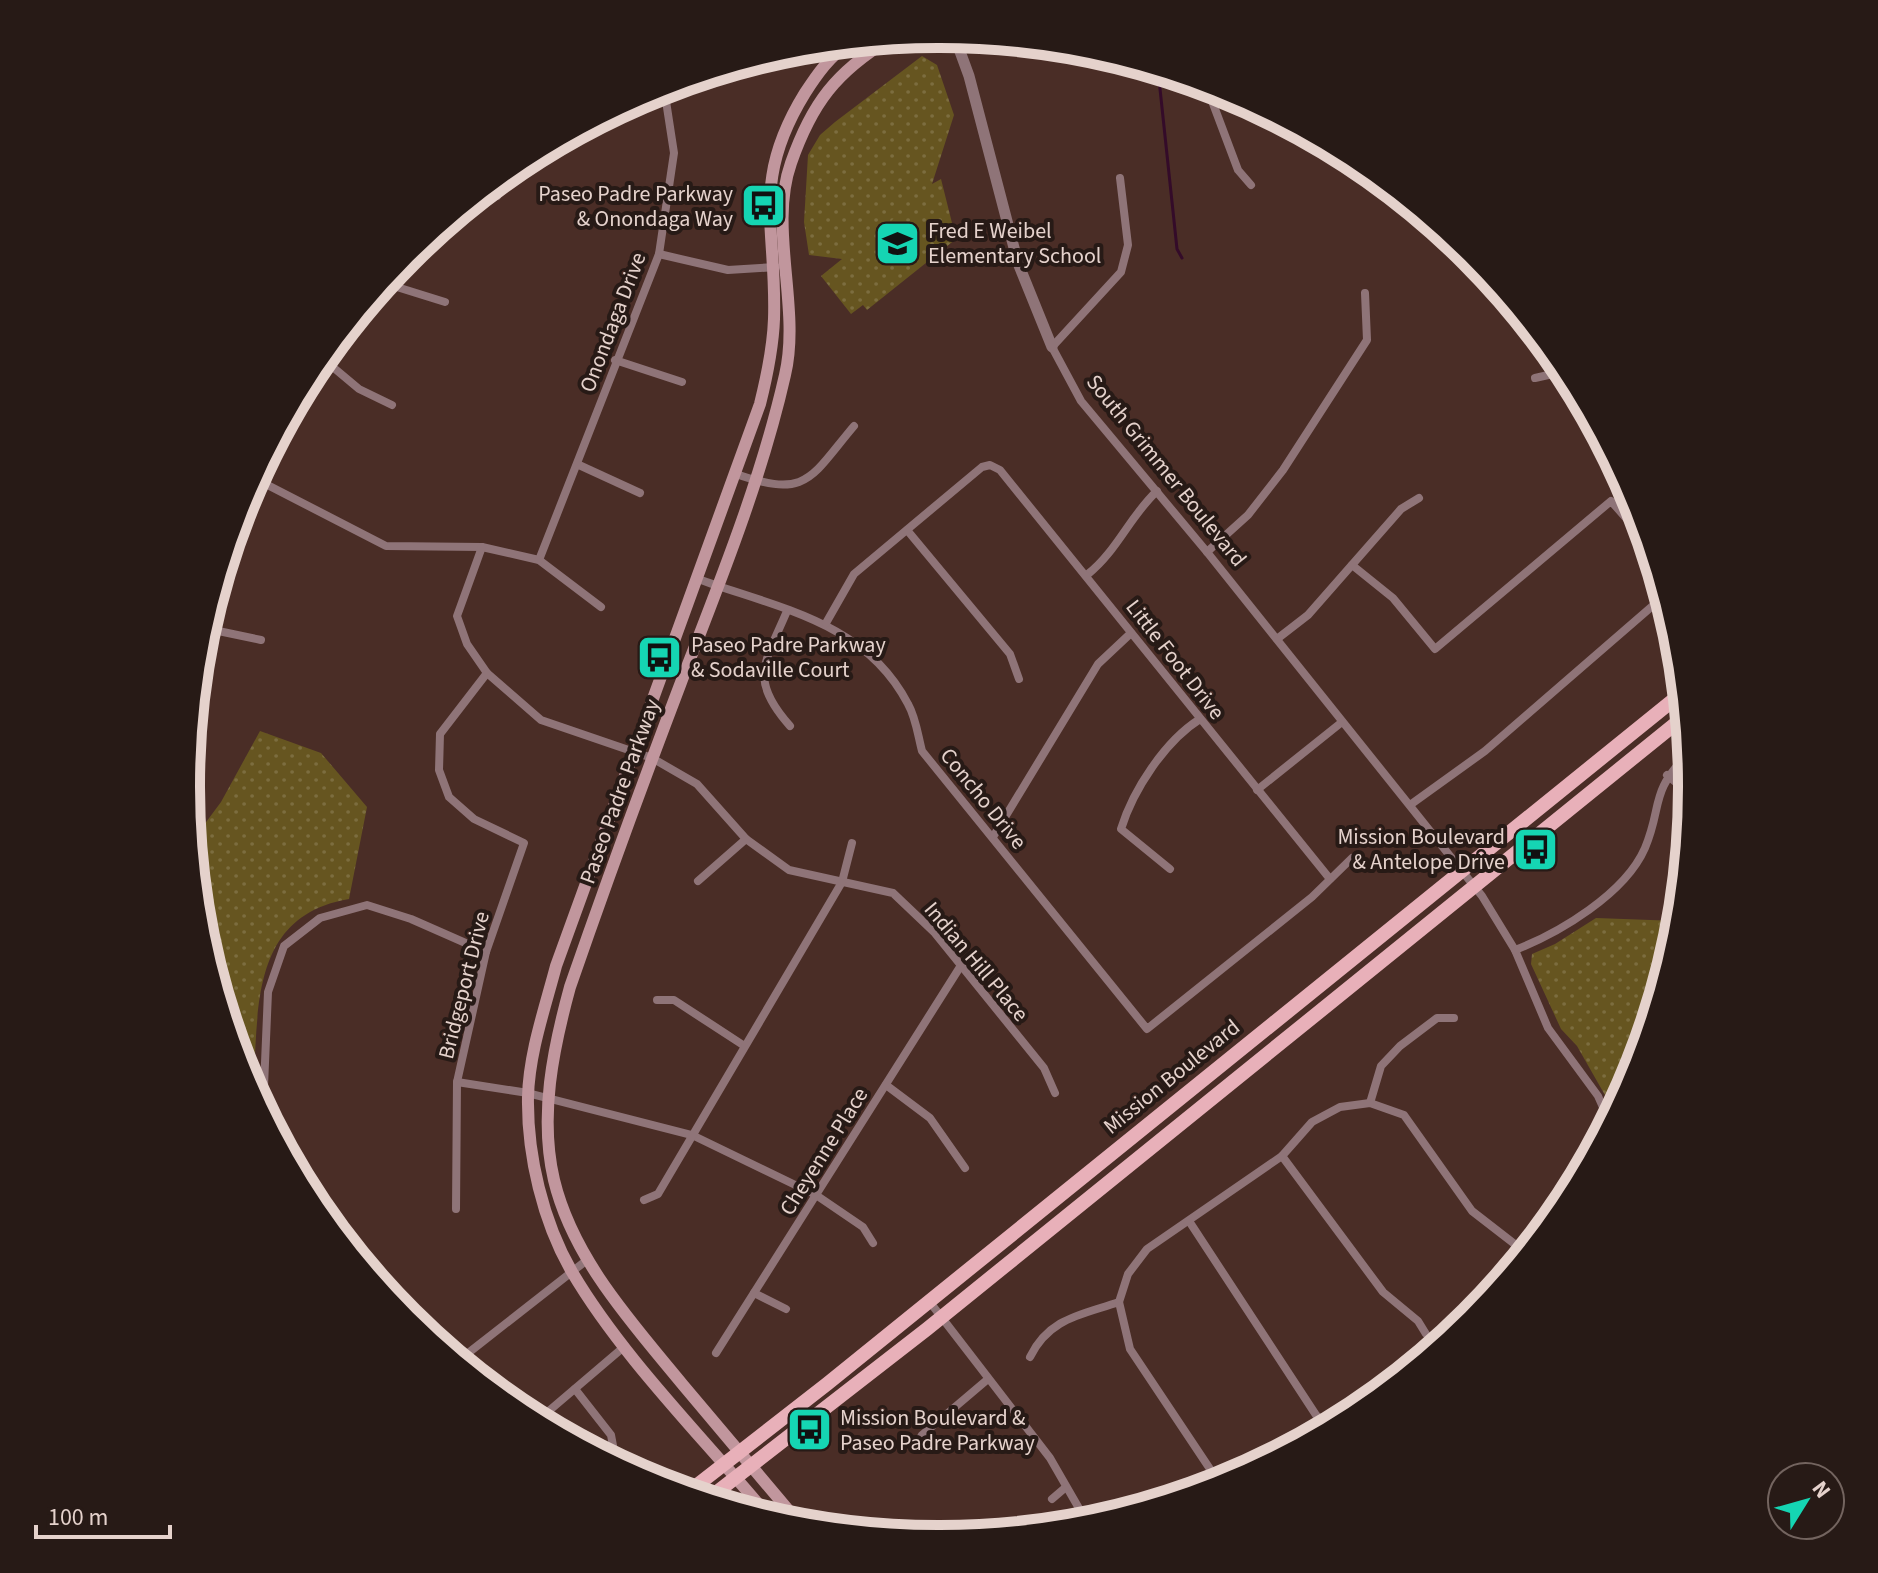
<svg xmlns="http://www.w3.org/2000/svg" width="1878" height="1573" font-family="'Source Sans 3',sans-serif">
  <defs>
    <pattern id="green-dots" width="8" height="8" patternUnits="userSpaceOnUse" patternTransform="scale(2)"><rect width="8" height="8" fill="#665520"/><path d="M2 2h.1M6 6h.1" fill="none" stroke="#7c6d3f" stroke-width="1.8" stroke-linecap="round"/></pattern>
  </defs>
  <rect width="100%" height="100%" fill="#4a2d26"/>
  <g fill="url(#green-dots)">
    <polygon points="922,56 937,65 954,115 932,184 941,179 956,239 867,310 863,305 851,314 821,276 842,259 809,255 804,222 808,155 820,135 835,122"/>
    <path d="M260,731L321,753L367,807L349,899C248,916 259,1013 253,1092L244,1074L201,933L192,841L221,802Z"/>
    <polygon points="1596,918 1678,921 1634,1075 1614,1111 1577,1046 1561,1029 1531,964 1532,954 1555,944"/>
  </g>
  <polygon fill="#665520" points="897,216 919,242 903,255 881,229"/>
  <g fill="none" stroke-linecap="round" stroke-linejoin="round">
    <polyline stroke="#340b29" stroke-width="3" points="1158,70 1177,249 1182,258"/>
    <g stroke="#8f7478" stroke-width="8">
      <polyline points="1206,85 1238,170 1251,185"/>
      <polyline points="1120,178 1128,245 1121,272 1052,347 1081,401 1207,552 1482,896 1515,950 1548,1028 1598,1096 1609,1121"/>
      <polyline points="481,194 497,196"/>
      <polyline points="659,254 728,270 776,267"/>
      <polyline points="384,283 445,302"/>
      <polyline points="322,358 359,389 392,405"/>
      <polyline points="615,360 682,382"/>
      <polyline points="1535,378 1566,371"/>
      <polyline points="579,465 640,493"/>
      <path d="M736,474C808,499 810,478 854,426"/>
      <polyline points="254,478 386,546 482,547 539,560 601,607"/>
      <polyline points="907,530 1010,654 1019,679"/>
      <polyline points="482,547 457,616 467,644 487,673 541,720 652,758 697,784 746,839 789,870 893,893 934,932 1044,1068 1055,1093"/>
      <polyline points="1207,552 1248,515 1283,470 1367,340 1365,293"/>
      <polyline points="539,560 659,254 674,153 666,101 660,89"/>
      <polyline points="1352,565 1393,598 1435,649 1611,501 1648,543"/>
      <path d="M1088,574C1117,551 1130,516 1157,491"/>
      <path d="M698,579C778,608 866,622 908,704C916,718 918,736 922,751L1147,1029L1312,897L1352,858"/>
      <path d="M787,611C765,663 748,679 790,726"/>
      <polyline points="826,623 854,574 982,467 990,465 1000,470 1330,879"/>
      <polyline points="204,628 261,640"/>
      <polyline points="1277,639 1308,615 1401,509 1419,498"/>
      <polyline points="1667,775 1691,795"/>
      <polyline points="1257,790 1342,722"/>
      <polyline points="1410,805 1485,751 1664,596"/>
      <polyline points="993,837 1098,664 1131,633"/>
      <path d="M1170,869L1121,829C1133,790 1165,741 1200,719"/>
      <polyline points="698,881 746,839"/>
      <path d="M1515,950C1559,933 1625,894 1645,848C1663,805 1649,793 1688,754"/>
      <polyline points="657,1000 674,1000 743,1045"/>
      <polyline points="457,1082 528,1093 692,1135 816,1195 863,1227 873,1243"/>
      <polyline points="886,1085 930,1118 965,1168"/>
      <polyline points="1370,1103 1381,1066 1400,1046 1437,1018 1454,1018"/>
      <polyline points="263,1110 268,992 284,946 320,918 367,905 411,919 486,952"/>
      <polyline points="1282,1156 1383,1292 1418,1321 1426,1334"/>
      <polyline points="644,1200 658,1194 842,882 852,843"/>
      <polyline points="456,1209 457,1082 486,952 524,843 474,819 449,797 439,770 440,734 487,673"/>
      <polyline points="1189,1221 1316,1415 1330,1427"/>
      <polyline points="754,1293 786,1309"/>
      <polyline points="929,1301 1050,1458 1088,1524"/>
      <polyline points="716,1353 960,967"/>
      <path d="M1030,1357C1049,1318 1081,1315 1119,1302"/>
      <polyline points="458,1361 587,1260"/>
      <polyline points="575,1389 611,1435 614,1451"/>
      <polyline points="537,1421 625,1346"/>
      <polyline points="915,1448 922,1435 988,1379"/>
      <polyline points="1220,1484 1130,1349 1119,1302 1128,1274 1147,1249 1282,1156 1312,1122 1340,1107 1370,1103 1404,1115 1472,1211 1525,1252"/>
      <polyline points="1052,1499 1066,1487"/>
    </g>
    <polyline stroke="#8f7478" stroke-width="11" points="954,35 969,76 1018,263 1052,347"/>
    <g stroke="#c1969d" stroke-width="12">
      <path d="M770,1518C705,1439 624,1360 572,1272C543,1222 527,1155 528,1097C529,1053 545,1008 556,966L760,404C767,376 773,348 774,319C777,226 750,182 805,93C816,76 831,54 850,43"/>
      <path d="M801,1525C762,1479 723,1432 683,1385C633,1324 573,1259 554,1180C539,1116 553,1049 570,987C605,886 642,785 680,685C719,584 761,481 785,375C801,308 768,228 791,163C812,103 836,72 890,39"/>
    </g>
    <g stroke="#e8b0b9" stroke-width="14">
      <polyline points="687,1493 827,1384 1682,693"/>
      <polyline points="708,1499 927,1329 1685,716"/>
    </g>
  </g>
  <defs>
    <symbol id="bus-square" viewBox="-11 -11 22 22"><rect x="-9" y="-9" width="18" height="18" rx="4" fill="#15d5b3" stroke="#271a16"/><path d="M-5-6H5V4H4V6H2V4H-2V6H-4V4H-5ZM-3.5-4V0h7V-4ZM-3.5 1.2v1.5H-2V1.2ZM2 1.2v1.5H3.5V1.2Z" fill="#111"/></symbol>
    <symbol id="school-square" viewBox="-11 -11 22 22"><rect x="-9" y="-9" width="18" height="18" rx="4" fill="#15d5b3" stroke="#271a16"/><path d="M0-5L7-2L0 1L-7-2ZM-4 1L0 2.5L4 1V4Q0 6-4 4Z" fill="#111"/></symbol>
  </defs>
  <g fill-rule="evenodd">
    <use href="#bus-square" x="738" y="180" width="51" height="51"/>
    <use href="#school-square" x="872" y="218" width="51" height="51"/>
    <use href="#bus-square" x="634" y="632" width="51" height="51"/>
    <use href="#bus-square" x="1510" y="824" width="51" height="51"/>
    <use href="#bus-square" x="784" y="1404" width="51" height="51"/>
  </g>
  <g text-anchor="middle" stroke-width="8" stroke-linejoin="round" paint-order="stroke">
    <g font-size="22" fill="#e5d2cc" stroke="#271a16" text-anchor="start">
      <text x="733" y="201" text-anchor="end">Paseo Padre Parkway<tspan x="733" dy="25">&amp; Onondaga Way</tspan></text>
      <text x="928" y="238">Fred E Weibel<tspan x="928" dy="25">Elementary School</tspan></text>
      <text x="691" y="652">Paseo Padre Parkway<tspan x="691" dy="25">&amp; Sodaville Court</tspan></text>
      <text x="1505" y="844" text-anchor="end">Mission Boulevard<tspan x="1505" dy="25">&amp; Antelope Drive</tspan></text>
      <text x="840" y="1425">Mission Boulevard &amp;<tspan x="840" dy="25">Paseo Padre Parkway</tspan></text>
    </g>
    <g font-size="22" fill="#e5d2cc" stroke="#271a16">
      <text transform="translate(612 322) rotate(-69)" y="8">Onondaga Drive</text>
      <text transform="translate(1167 470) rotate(51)" y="8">South Grimmer Boulevard</text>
      <text transform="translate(1176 659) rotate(52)" y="8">Little Foot Drive</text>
      <text transform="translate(619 791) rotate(-70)" y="8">Paseo Padre Parkway</text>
      <text transform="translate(984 798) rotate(51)" y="8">Concho Drive</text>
      <text transform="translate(977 961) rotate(50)" y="8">Indian Hill Place</text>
      <text transform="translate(463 985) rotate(-76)" y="8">Bridgeport Drive</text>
      <text transform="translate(1171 1076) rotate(-39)" y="8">Mission Boulevard</text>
      <text transform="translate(823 1151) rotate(-58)" y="8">Cheyenne Place</text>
    </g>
  </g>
  <path d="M0 0H1878V1573H0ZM938 48H940A738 738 0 0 1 1678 786V787A738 738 0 0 1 940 1525H938A738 738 0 0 1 200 787V786A738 738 0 0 1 938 48Z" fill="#271a16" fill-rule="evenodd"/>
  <path fill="none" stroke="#e5d2cc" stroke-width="10" d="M938 48H940A738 738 0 0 1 1678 786V787A738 738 0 0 1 940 1525H938A738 738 0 0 1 200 787V786A738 738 0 0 1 938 48Z"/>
  <g transform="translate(1806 1501) rotate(53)"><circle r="38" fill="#271a16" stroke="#73645f" stroke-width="2"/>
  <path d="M0-6L14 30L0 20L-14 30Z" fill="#15d5b3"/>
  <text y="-12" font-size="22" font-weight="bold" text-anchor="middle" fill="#e5d2cc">N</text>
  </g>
  <path d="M36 1525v12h134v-12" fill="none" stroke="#e5d2cc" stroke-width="4"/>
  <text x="48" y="1525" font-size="24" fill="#e5d2cc" stroke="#271a16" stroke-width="6" paint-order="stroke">100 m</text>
</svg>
